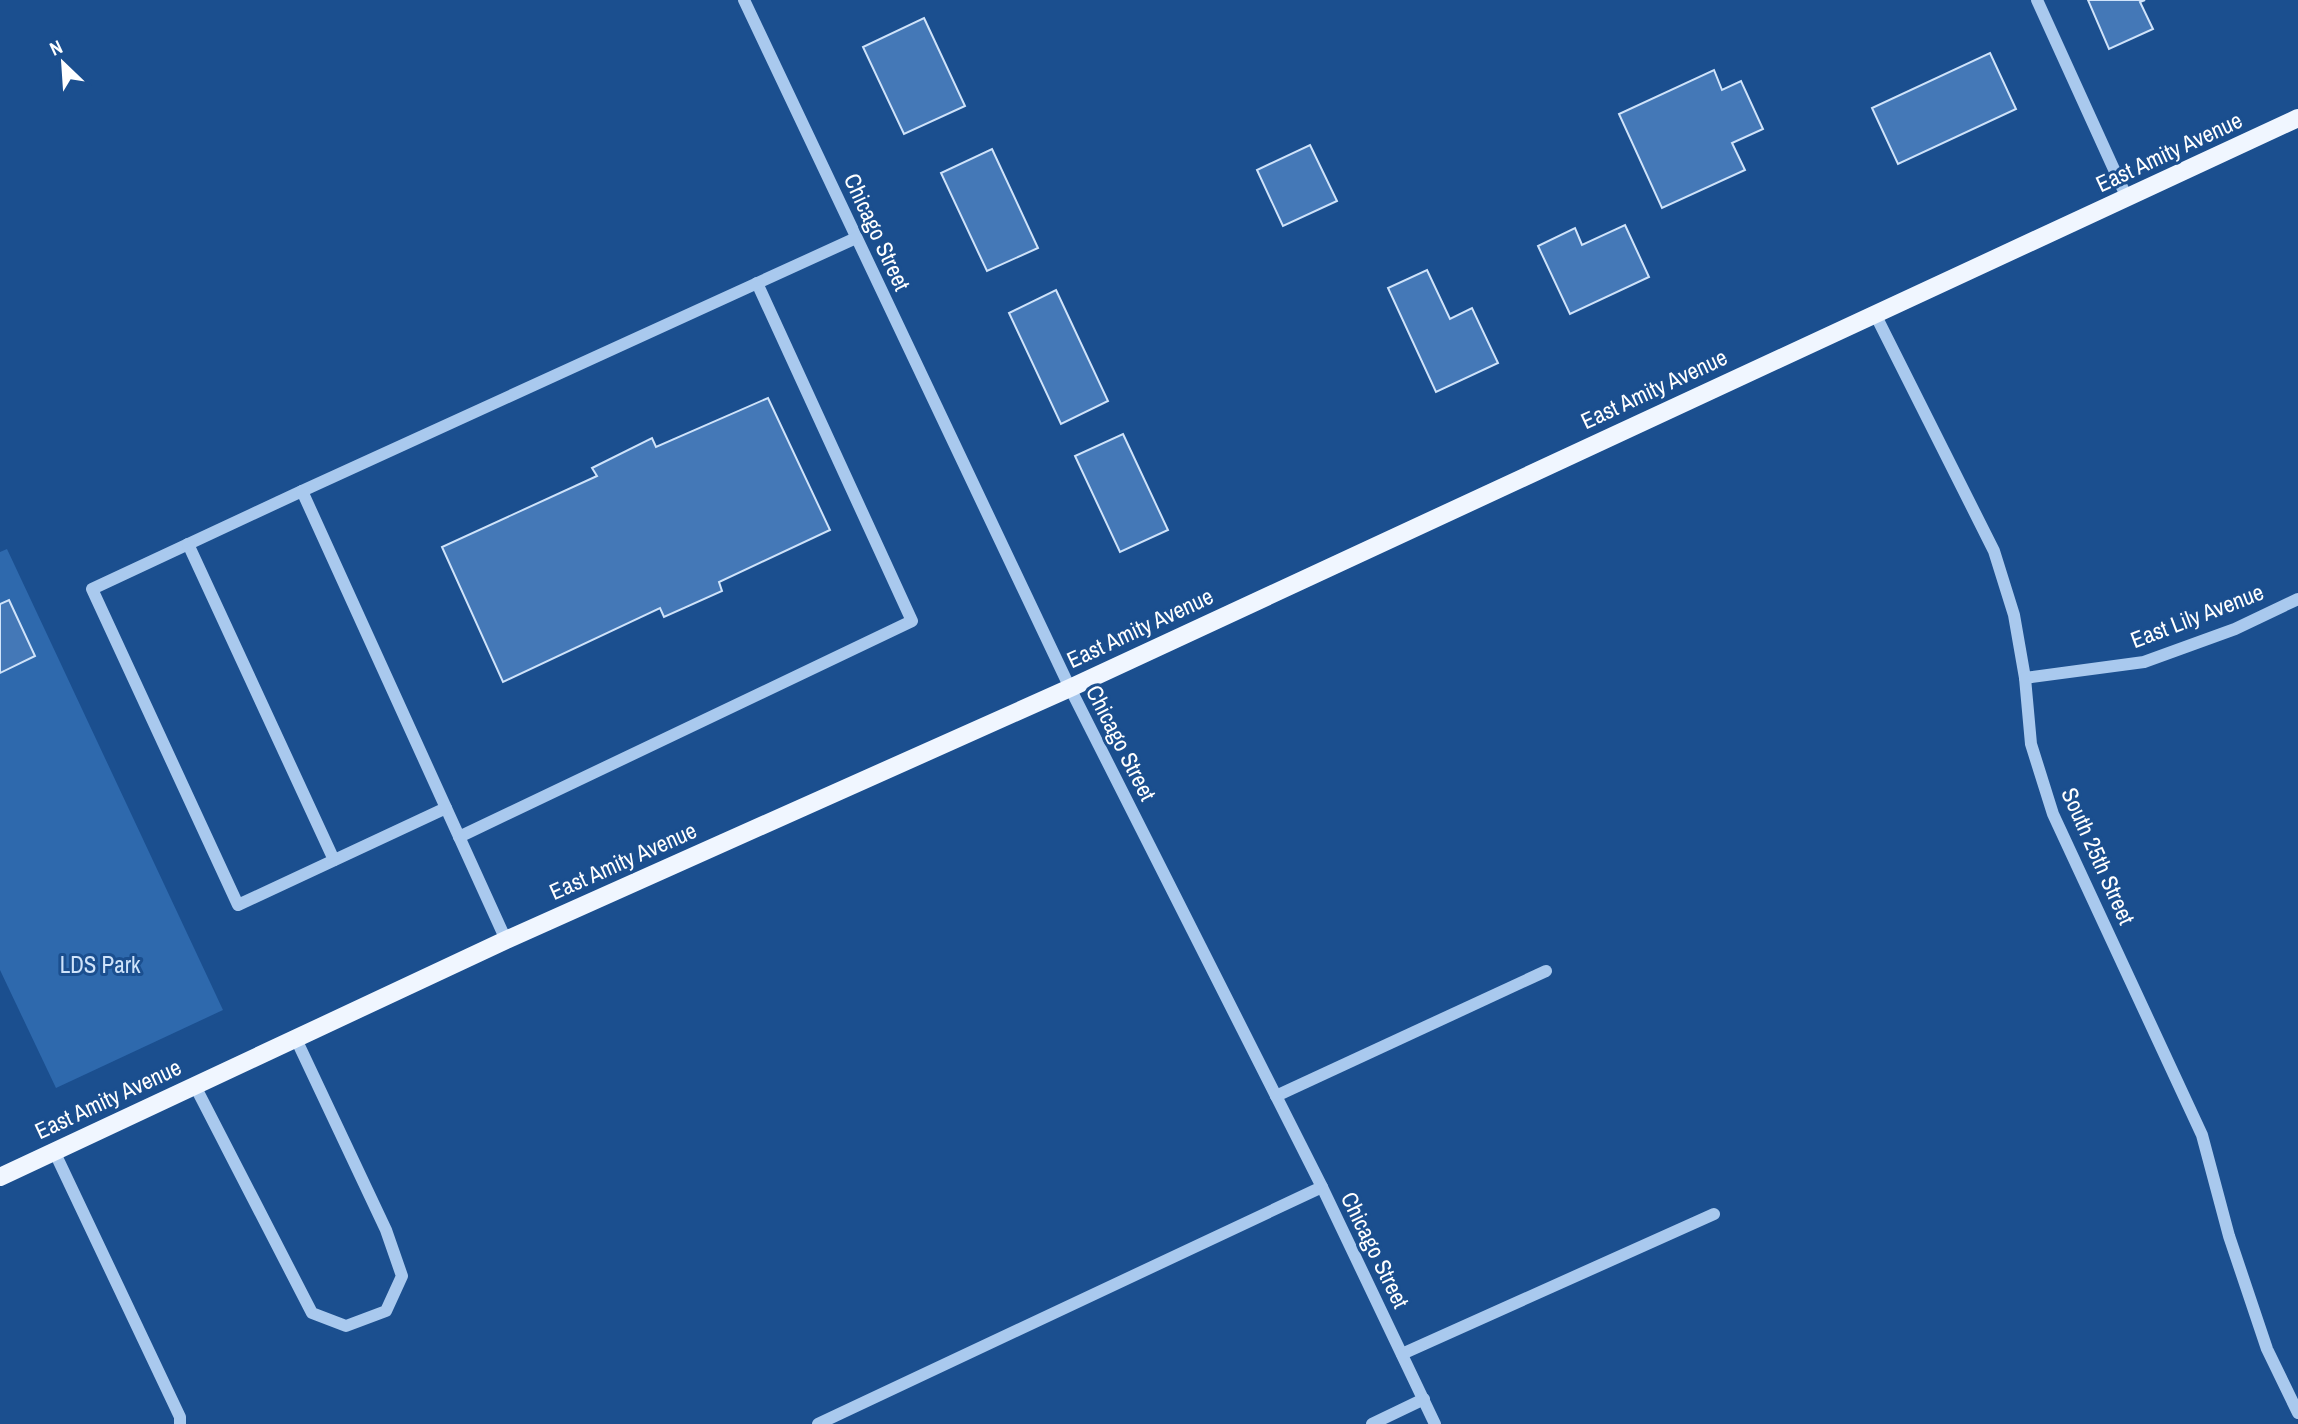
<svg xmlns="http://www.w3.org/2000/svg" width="2298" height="1424" font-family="'Archivo Narrow',sans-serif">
  <rect width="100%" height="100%" fill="#1b4f8f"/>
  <polygon fill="#2e69ad" points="7,549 223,1010 56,1088 0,970 0,552"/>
  <g fill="#4478b7" stroke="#cfe3fa" stroke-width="2">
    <polygon points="2088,0 2145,0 2140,2 2153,29 2109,49"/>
    <polygon points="924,18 965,106 904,134 863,47"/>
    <polygon points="1990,53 2016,109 1898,164 1872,108"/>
    <polygon points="1714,70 1722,90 1741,81 1763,129 1732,143 1745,170 1662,208 1619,114"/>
    <polygon points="1310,145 1337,201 1283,226 1257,170"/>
    <polygon points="992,149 1038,248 987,271 941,173"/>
    <polygon points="1625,225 1649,277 1570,314 1538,246 1575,228 1582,245"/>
    <polygon points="1427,270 1450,319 1472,308 1498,363 1436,392 1388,288"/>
    <polygon points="1056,290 1108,401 1061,424 1009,313"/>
    <polygon points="768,398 830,530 719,582 722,591 664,617 660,608 503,682 442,547 597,476 592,468 652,438 656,447"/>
    <polygon points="1123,434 1168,530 1120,552 1075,456"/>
    <polygon points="9,600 35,656 0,673 0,604"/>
  </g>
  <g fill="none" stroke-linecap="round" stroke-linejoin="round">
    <g stroke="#a9c9ee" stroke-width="12">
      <polyline points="744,0 1070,688 1322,1187 1435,1424"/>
      <polyline points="2037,0 2127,198"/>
      <polyline points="1875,314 1994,551 2014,615 2025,678 2031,744 2053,814 2202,1135 2229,1236 2267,1349 2298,1413"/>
      <polyline points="302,491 92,589 238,905 446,808"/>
      <polyline points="188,544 334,860"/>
      <polyline points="2025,678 2144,662 2235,629 2298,599"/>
      <polyline points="459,837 912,621 757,283"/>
      <polyline points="506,940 302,491 856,238"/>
      <polyline points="195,1086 312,1313 346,1326 386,1311 402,1276 386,1230 296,1039"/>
      <polyline points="1276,1096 1546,971"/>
      <polyline points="54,1151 180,1417 180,1424"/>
      <polyline points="1402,1354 1714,1214"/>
      <polyline points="818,1424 1322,1187"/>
      <polyline points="1372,1424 1424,1399"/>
    </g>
    <polyline stroke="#f0f6ff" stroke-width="18" points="0,1177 506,940 1070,688 2298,118"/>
  </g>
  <g text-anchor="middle" stroke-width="6" stroke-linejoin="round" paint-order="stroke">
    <g font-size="23" fill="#fff" stroke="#1b4f8f">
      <text transform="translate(2169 152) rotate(-25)" y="8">East Amity Avenue</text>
      <text transform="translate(877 232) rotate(65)" y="8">Chicago Street</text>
      <text transform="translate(1654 389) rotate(-25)" y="8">East Amity Avenue</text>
      <text transform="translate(2197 616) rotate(-21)" y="8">East Lily Avenue</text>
      <text transform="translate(1140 628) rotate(-25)" y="8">East Amity Avenue</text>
      <text transform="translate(1121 743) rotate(63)" y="8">Chicago Street</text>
      <text transform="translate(2098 856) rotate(66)" y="8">South 25th Street</text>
      <text transform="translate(623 861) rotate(-24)" y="8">East Amity Avenue</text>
      <text transform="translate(108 1099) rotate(-25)" y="8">East Amity Avenue</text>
      <text transform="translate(1375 1250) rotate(64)" y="8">Chicago Street</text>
    </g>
    <g font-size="23" fill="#cfe3fa" stroke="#1b4f8f">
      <text x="100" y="973">LDS Park</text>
    </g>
  </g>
  <g transform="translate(63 63) rotate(335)" stroke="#1b4f8f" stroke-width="5" paint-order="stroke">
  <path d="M0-5L12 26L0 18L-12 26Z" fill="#ffffff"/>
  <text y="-10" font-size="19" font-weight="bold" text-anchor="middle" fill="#ffffff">N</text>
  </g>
</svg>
